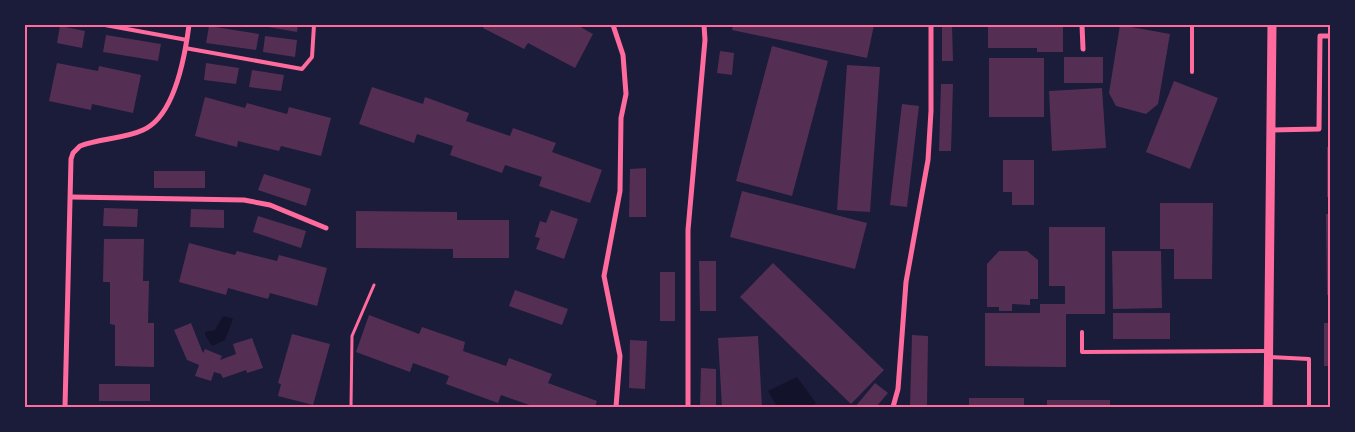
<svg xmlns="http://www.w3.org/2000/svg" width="1355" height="432" font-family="Roboto,sans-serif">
  <rect width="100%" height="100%" fill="#1b1b3a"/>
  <g fill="#12122b">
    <polygon points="223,316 233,319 225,340 212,346 205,335 205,332 215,330"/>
    <polygon points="797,377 816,403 809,407 777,407 768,391"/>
  </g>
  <g fill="#542f53">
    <polygon points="257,25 298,25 297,32"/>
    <polygon points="485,25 577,25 593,34 575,68 528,43 524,49 483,28"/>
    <polygon points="733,25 874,25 867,58 732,30"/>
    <polygon points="942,25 952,25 953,61 942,61"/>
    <polygon points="988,25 1063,25 1063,52 1037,52 1037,48 988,48"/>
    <polygon points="1120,25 1170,34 1158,104 1146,114 1116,106 1109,93"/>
    <polygon points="60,26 85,31 82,48 57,43"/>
    <polygon points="209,26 259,34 256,50 206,43"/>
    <polygon points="106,35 161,44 158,61 103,52"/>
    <polygon points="265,36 297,40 295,57 263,52"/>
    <polygon points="772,46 828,61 792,196 736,181"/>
    <polygon points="720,51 734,53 732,75 717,73"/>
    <rect x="1064" y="57" width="39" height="26"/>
    <rect x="25" y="58" width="2" height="42"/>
    <rect x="989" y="58" width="55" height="59"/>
    <polygon points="57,63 98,71 99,66 141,75 133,113 92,104 91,110 49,101"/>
    <polygon points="206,63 239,68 236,84 204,80"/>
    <polygon points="847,65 880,67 870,212 837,210"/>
    <polygon points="252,70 284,75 281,91 249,87"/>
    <polygon points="1174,81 1218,98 1190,169 1146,152"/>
    <polygon points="941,84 953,84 951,151 939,151"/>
    <polygon points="372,87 423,104 425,97 469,113 466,121 510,136 513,128 556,143 552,152 602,170 590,203 539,186 542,177 505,165 502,173 450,155 453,146 417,134 414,143 359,124"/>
    <polygon points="1102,88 1106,148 1052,151 1049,91"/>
    <polygon points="205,97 245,108 247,103 287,114 289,107 331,118 321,156 281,146 279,151 238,141 237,147 195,136"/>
    <polygon points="902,104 919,106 907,207 890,205"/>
    <rect x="1327" y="147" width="3" height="50"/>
    <polygon points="1003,160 1034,160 1034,205 1012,205 1012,192 1003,192"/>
    <polygon points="646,168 646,217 629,217 630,169"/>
    <rect x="154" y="171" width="51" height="17"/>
    <polygon points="264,174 311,189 306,206 258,190"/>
    <polygon points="742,191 867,223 855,269 730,237"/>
    <polygon points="1160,203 1213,203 1212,279 1174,279 1174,249 1160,249"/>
    <polygon points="104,208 138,209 137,227 103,226"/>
    <polygon points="191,209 224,210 224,228 190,227"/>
    <polygon points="551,210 578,219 564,259 536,249 540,238 535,237 540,221 546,223"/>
    <polygon points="356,211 457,212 457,220 509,220 509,258 453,258 453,249 356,248"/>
    <polygon points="1326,214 1330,214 1330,295 1327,295"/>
    <polygon points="258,216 306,231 301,248 253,232"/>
    <polygon points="1049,227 1105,227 1105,314 1066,314 1066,367 985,366 985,313 1040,313 1040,304 1065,304 1065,286 1049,286"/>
    <polygon points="104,239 144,239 143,281 149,281 148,323 154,323 154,367 115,366 115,325 110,324 110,282 103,282"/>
    <polygon points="189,243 235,255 237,251 277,261 279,255 327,268 317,306 270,293 268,299 228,288 226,295 179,282"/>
    <polygon points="999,251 1027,251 1038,260 1038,299 1030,299 1030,305 1012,304 1012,311 999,311 999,307 987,307 987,264"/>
    <polygon points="1112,251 1161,251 1162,308 1113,309"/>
    <polygon points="699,261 716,261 716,311 700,311"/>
    <polygon points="773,263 884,370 851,404 740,297"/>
    <rect x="660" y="272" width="15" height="49"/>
    <polygon points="515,290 568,309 562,325 509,306"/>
    <rect x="1113" y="313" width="57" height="26"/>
    <polygon points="369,315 419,334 422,327 465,342 463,351 506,366 509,358 552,374 548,383 597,401 595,407 535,407 501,395 498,403 446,384 449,376 413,363 410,372 356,352"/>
    <polygon points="191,323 203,353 205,349 222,356 220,360 236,354 233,344 252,338 263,368 247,373 246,370 223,378 221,374 214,372 211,381 195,376 199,365 187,360 174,330"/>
    <rect x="1324" y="323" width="6" height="43"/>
    <polygon points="292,334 330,344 313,405 278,396 281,384 278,383"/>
    <polygon points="912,335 928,336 927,407 910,407"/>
    <polygon points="758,336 762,407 722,407 718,338"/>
    <polygon points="630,340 647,341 645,389 629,388"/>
    <polygon points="701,368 716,369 716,407 700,407"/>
    <polygon points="875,383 888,393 876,407 855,407"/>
    <rect x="99" y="384" width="51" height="17"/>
    <rect x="969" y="398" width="55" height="9"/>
    <rect x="1047" y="400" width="63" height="7"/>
  </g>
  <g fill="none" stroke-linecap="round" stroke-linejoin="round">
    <polyline stroke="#ff6b9d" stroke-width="3" points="351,407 352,336 374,285"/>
    <g stroke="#ff6b9d" stroke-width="4">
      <polyline points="105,25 187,40"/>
      <polyline points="1192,25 1192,72"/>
      <polyline points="185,48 302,69 312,57 314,25"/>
      <polyline points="1082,332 1082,352 1268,351"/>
      <polyline points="1268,357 1309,359 1309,407"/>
    </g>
    <g stroke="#ff6b9d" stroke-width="5">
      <polyline points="613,25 623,55 626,94 621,118 620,191 604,276 620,356 616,407"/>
      <polyline points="1082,25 1083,49"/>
      <polyline points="1271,130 1319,129 1320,36 1330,36"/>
      <polyline points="71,197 244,200 270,205 326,228"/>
      <path d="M65,407L71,159L73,153L80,146C100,138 124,139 143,130C175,116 185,56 189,25"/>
      <polyline points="688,407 688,230 705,40 704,25"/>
      <polyline points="893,407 898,389 906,282 928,160 931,111 931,25"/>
    </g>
    <polyline stroke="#ff6b9d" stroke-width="9" points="1268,407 1272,25"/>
  </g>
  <rect width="1355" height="432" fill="none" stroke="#1b1b3a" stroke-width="52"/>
  <rect x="26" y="26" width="1303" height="380" fill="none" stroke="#ff6b9d" stroke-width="2"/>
</svg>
